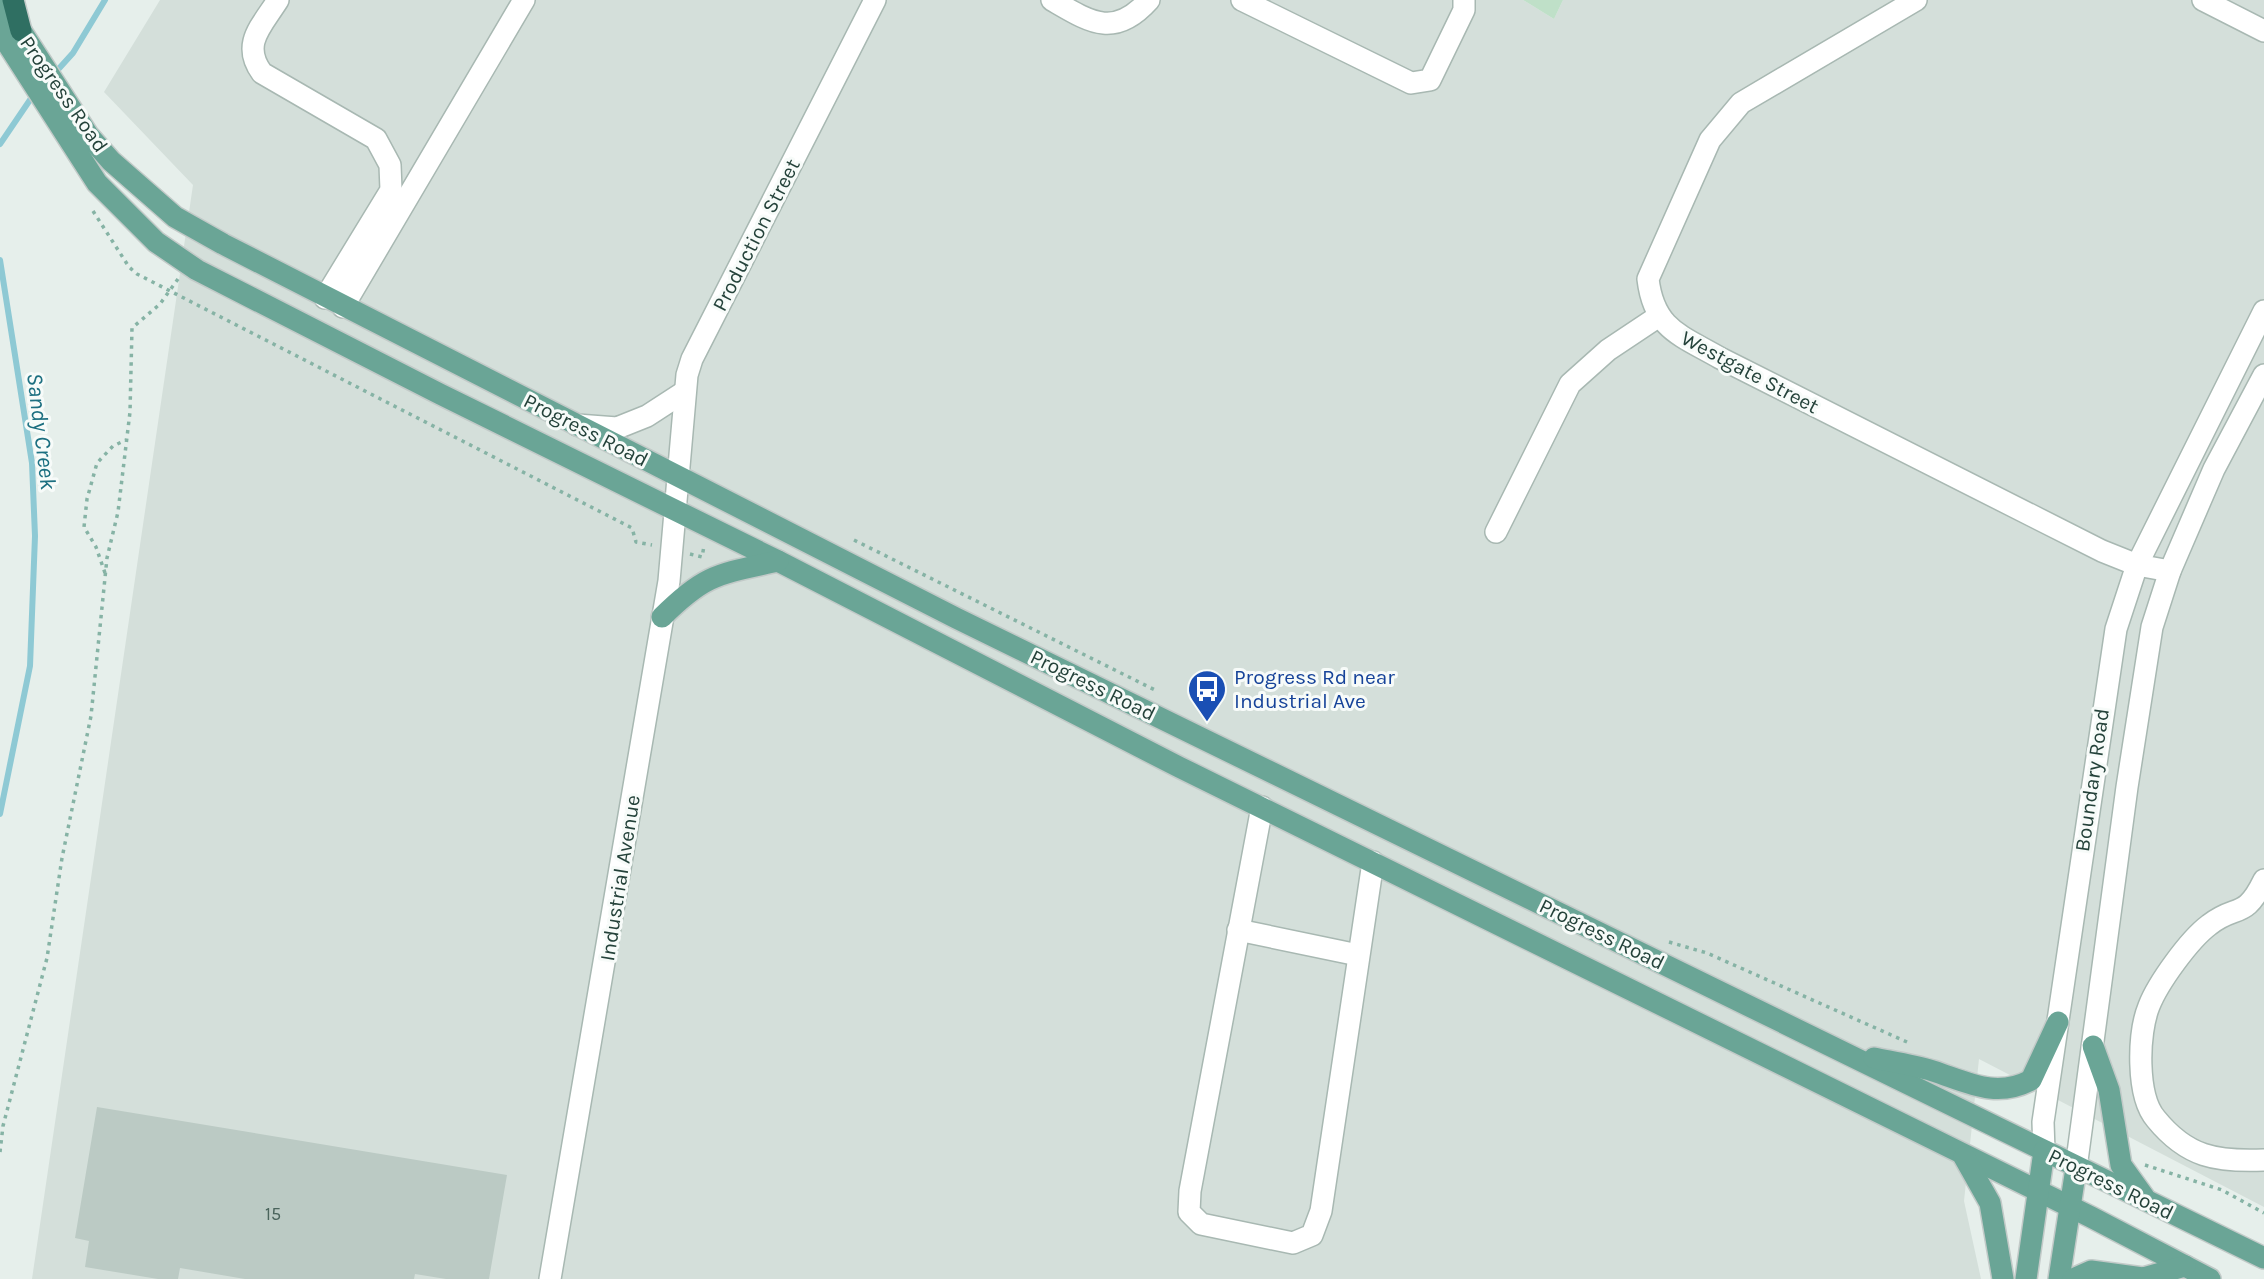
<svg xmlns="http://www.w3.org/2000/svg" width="2264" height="1279" font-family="Karla,sans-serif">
  <rect width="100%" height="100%" fill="#e6efeb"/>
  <polygon fill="#d4dfda" points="160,0 1523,0 1554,19 1563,0 2264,0 2264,1207 1979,1059 1964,1201 1981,1279 32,1279 193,185 104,92"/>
  <polygon fill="#bfe0c8" points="1523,0 1563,0 1554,19"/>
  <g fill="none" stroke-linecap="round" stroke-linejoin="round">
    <g stroke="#8ec9d4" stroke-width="6">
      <polyline points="54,74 73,53 105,0"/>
      <polyline points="0,144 34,94"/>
      <polyline points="0,260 32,463 35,536 30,666 0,814"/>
    </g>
  </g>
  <polygon fill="#bbcac4" points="97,1107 507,1175 489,1279 446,1279 415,1274 414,1279 245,1279 180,1268 178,1279 158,1279 85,1267 89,1241 75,1238"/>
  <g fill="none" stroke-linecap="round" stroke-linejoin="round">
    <defs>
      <g id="minor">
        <path d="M278,0C261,27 241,44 262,73L376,139L390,165L391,190L325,298"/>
        <path d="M1052,0C1090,22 1114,39 1149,0"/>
        <polyline points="1242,0 1411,83 1430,80 1464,10 1464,0"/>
        <path d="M1916,0L1741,103L1710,140L1648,279C1654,329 1680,335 1720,358L2102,551L2137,565L2170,571"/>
        <polyline points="2203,0 2264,31"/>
        <polyline points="343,307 524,0"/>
        <polyline points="577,425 617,428 647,416 684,392"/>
        <polyline points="1496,532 1570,384 1608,350 1659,316"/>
        <polyline points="1262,807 1190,1191 1189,1212 1201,1224 1293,1243 1312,1235 1321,1211 1373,862"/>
        <path d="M2264,880C2244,921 2237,903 2209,925C2189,940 2158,983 2149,1006C2138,1033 2136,1096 2156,1119C2187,1157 2216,1162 2264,1160"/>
        <polyline points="1238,930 1358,955"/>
        <polyline points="2044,1151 2043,1122 2116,629 2137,565 2264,311"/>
        <polyline points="2076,1168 2127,787 2152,627 2170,571 2214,469 2264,375"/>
        <polyline points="550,1279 669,581 687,375 692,359 875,0"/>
      </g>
      <g id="major">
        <polyline points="0,9 21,31 88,135 111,161 175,217 223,244 956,618 2264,1258"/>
        <polyline points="0,32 97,183 156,242 197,270 440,394 778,561 1179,767 2091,1217 2210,1279"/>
        <path d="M662,617C706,573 720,574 778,561"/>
        <polyline points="2093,1046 2109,1090 2121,1165 2144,1197"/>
        <path d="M1874,1058C1894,1062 1914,1065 1933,1071C1967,1082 1996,1099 2031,1080L2058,1022"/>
        <polyline points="1964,1157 1990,1203 2003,1279"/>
        <polyline points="2026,1279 2044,1151"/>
        <polyline points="2059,1279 2076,1168"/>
        <polyline points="2073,1279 2091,1271 2143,1278 2185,1266"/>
      </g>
      <polyline id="highway" points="13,0 21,31"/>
    </defs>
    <use href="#minor" stroke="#a8b8b2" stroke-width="24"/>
    <use href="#major" stroke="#c2cac8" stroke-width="24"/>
    <use href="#highway" stroke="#c2cac8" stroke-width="24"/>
    <g stroke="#86b3a5" stroke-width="3.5" stroke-dasharray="3.5 5" stroke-linecap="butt">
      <polyline points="93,211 129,267 137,274 632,528 636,542 652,545"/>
      <polyline points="854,540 1157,691"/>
      <polyline points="690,554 702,557 704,546"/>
      <polyline points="105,573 96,547 84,527 87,499 97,463 113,446 126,440"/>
      <polyline points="1669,942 1707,953 1907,1042"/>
      <polyline points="0,1152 3,1126 47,958 62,858 91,716 107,558 118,512 130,412 132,328 160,304 178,279"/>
      <polyline points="2145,1165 2222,1190 2264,1213"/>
    </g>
    <use href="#minor" stroke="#fff" stroke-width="21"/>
    <use href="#major" stroke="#6aa596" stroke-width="21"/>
    <use href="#highway" stroke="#2f6f62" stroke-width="21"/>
  </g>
  <defs>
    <symbol id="bus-pin" viewBox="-11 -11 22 30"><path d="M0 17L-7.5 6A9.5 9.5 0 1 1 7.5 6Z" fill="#1a4fb4" stroke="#f7fbf9"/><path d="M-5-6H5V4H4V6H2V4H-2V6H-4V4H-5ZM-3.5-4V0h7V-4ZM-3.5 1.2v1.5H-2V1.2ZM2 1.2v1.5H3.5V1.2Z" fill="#fff"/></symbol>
  </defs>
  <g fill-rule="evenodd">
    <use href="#bus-pin" x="1185" y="667" width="44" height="60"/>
  </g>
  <g text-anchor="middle" stroke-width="6" stroke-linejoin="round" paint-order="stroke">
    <g font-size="18" fill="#4a645c">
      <text x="273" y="1220">15</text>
    </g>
    <g font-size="21" fill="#24423a" stroke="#f7fbf9">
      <text transform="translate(64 94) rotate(55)" y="7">Progress Road</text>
      <text transform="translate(756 235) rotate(-63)" y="7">Production Street</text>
      <text transform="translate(1750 372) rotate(28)" y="7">Westgate Street</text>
      <text transform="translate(586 430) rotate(27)" y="7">Progress Road</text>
      <text transform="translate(1093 685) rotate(26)" y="7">Progress Road</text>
      <text transform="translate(2092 780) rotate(-82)" y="7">Boundary Road</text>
      <text transform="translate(620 878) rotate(-81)" y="7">Industrial Avenue</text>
      <text transform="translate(1602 934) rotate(26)" y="7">Progress Road</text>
      <text transform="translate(2111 1184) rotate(26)" y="7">Progress Road</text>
    </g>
    <g font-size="21" fill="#164399" stroke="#f7fbf9" text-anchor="start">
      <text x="1234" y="684">Progress Rd near<tspan x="1234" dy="24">Industrial Ave</tspan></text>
    </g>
    <g font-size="23" font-style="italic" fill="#1c6f80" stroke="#f7fbf9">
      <text transform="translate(42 431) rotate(83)" y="8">Sandy Creek</text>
    </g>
  </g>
</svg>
